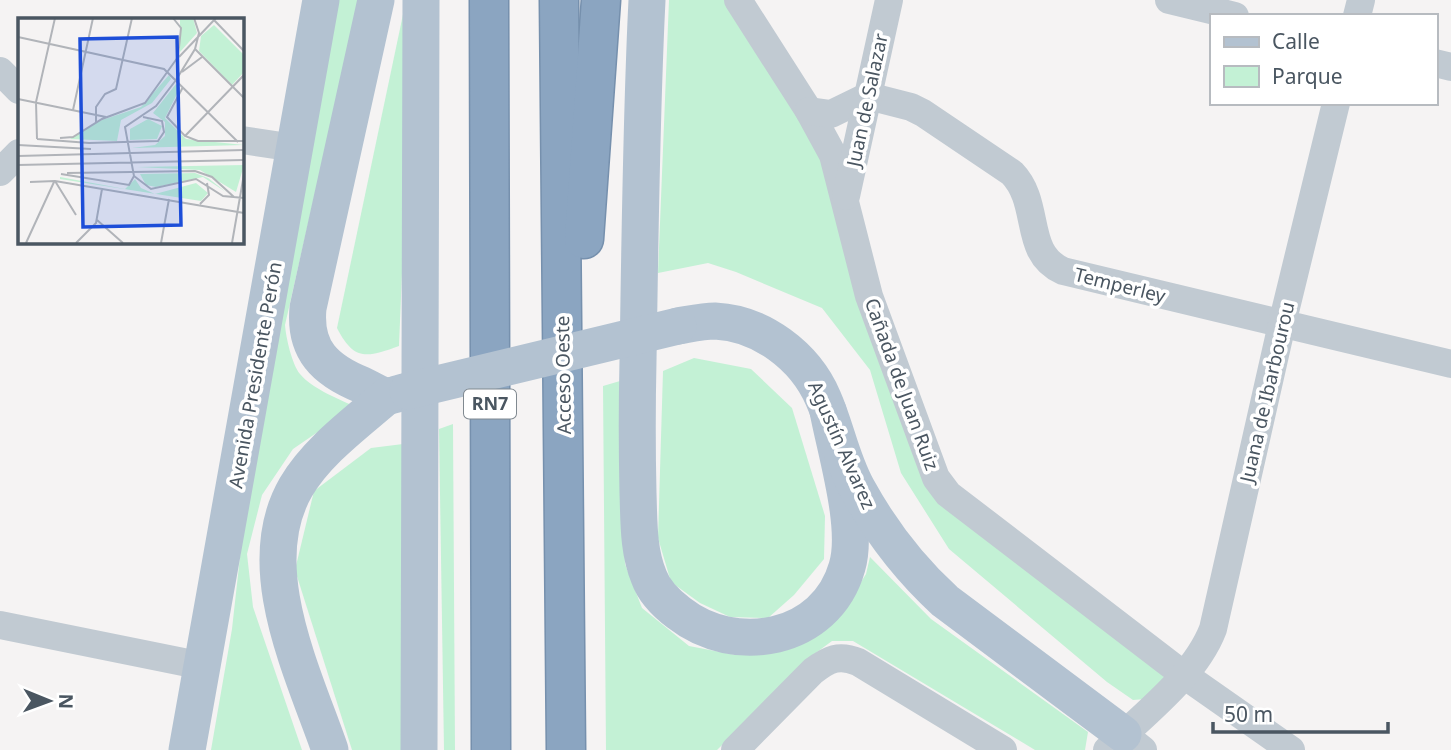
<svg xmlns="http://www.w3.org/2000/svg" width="1451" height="750" font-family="'Noto Sans',sans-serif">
  <rect width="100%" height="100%" fill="#f5f3f3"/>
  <g fill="#c3f1d5">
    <path d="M336,0H359L285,325C286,338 292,364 300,374C311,388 342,401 359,408L344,414L293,449L262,495L247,554L253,607L302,750H211L232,629L246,503Z"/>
    <polygon points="669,0 726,0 818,135 918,462 1158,664 1165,680 1145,699 1133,700 1107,682 949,549 901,473 870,370 822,308 736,272 708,263 658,273"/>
    <path d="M405,5H413L399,346C366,358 354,361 337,328Z"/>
    <polygon points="694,358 751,369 792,408 825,516 824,559 794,595 768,618 730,617 700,603 671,582 658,538 663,371"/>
    <polygon points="620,381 625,564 642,608 689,646 736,655 797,643 846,606 866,574 870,557 931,619 1088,732 1085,750 1035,750 853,641 832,641 813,655 717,750 606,750 603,386"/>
    <polygon points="453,424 455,750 444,750 439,429"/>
    <polygon points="403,444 401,750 352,750 295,570 314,491 371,448"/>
  </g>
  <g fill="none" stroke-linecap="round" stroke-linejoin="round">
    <defs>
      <g id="highway">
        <polyline points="489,0 491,750"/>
        <polyline points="559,0 566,750"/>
        <polyline points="584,239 601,0"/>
      </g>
    </defs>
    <use href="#highway" stroke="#7690ad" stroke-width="41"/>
    <g stroke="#c1cad2" stroke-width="28">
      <polyline points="738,0 809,111 833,155 869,296 936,478 948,494 1184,675 1291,750"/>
      <polyline points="1169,0 1235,16"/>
      <polyline points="1357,16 1361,0"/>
      <polyline points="1435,63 1451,67"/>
      <polyline points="0,71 19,90"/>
      <path d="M809,111L831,114L868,96L911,107L923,113L1012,173C1042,204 1022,253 1063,271L1451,364"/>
      <polyline points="242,140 295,148"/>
      <polyline points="0,172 19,153"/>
      <polyline points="846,196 889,0"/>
      <polyline points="0,625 203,666"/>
      <polyline points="1123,734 1143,750"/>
      <path d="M735,750L813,671C829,659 839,654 858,662L1003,750"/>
      <path d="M1107,750C1143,715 1195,676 1213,629L1282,324L1336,103"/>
    </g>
    <g stroke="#b3c2d1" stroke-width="37">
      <path d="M376,0L308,308C304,350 325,370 362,385C369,388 379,395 387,396C393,396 402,392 408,391"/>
      <path d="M647,0C641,120 640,240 638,361C637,405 637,449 638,493C639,521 638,551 649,577C654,591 667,604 679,613C735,657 826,641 847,567C859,528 836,453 828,411"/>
      <path d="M678,326C690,324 703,321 715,321C761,323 805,356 823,398C836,427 841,459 857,488C880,530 909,568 945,601L1123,734"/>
      <polyline points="187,750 321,0"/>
      <path d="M330,750C303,672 250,566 296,487C317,451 356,423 387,396"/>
      <polyline points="419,750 421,0"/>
    </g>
    <use href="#highway" stroke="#8ba5c1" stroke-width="38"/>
    <polyline stroke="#b3c2d1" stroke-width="37" points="408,391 678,326"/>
  </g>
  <g text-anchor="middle" stroke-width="7" stroke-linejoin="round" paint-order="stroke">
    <rect fill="#fff" stroke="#808990" stroke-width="2" x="464" y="389.5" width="52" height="29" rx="5"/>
    <g font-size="18" font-weight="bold" fill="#4a5661">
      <text x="490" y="410">RN7</text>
    </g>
    <g font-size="19" fill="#4a5661" stroke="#fff">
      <text transform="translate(867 100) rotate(-78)" y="7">Juan de Salazar</text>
      <text transform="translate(1120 285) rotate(14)" y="7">Temperley</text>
      <text transform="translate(255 375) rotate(-80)" y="7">Avenida Presidente Perón</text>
      <text transform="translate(563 375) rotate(-91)" y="7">Acceso Oeste</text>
      <text transform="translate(902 384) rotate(70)" y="7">Cañada de Juan Ruiz</text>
      <text transform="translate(1267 392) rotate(-77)" y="7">Juana de Ibarbourou</text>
      <text transform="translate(842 445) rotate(66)" y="7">Agustín Alvarez</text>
    </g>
  </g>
  <g transform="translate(18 18)">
    <rect width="226" height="226" fill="#f5f3f3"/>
    <path d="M162,0H175L179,15L162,34ZM196,7L226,37V54L214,67L181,33L183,18ZM151,57L153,61L134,85L103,102L99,123L52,121L81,103L123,89ZM158,66L162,70L147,100L168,121L226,127L114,130L137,127L147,118V104L135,95ZM130,101L144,108L139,121L112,122V111ZM226,147L218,174L182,152L119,149ZM177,155L190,160L208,174L185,159L138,169L128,167L122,156ZM42,159L107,171L117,161L123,170L137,176L178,165L190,175L183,183L42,161Z" fill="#c3f1d5"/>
    <path fill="none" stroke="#b1b4b9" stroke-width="2" d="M196,2L226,33M0,19L146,51L220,124M177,31L226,80M161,39L198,0M164,54L184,39M158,62L177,31L181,15L176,0M165,69L149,99L167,118L180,123H226M0,81L88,99M55,92L75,0M78,104V89L87,76L98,71L114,0M167,118L226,57M42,120L55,119L84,101L127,85L160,39L163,10L155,0M19,121L18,84L37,0M19,121L71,125L140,123L146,114L144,103L125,99M0,127L73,131M0,138L226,132M0,147L226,142M49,155L177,153L194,159L216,179M43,156L111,167L116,158L107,109L138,88L158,62M116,158L133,171L178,161L205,178L226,180M37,163L58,197M12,164L37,163L226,195M182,186L191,177L189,165M79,202L105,225M8,225L36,164M58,225L78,205L84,171M143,225L151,181M214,225L226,156"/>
    <path fill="#1d4ed8" fill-opacity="0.15" stroke="#1d4ed8" stroke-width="3.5" d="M159,19L163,207L65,209L62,21Z"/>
    <rect width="226" height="226" fill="none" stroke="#4a5661" stroke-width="3.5"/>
  </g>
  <rect x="1210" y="14" width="228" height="91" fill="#ffffff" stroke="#b7bbc0" stroke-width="2"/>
  <rect x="1224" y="37" width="35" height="10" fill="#b3c2d1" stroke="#b7bbc0" stroke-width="2"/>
  <text x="1272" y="49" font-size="21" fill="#4a5661">Calle</text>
  <rect x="1224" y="66" width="35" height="21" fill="#c3f1d5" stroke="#b7bbc0" stroke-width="2"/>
  <text x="1272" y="84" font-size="21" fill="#4a5661">Parque</text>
  <g transform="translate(49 701) rotate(91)" stroke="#ffffff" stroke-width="5" paint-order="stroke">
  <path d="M0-5L12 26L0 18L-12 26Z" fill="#4a5661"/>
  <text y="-10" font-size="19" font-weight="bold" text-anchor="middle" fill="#4a5661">N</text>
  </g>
  <path d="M1213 722v10h175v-10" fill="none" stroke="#4a5661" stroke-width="3.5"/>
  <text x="1224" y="722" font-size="21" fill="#4a5661" stroke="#ffffff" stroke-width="5" paint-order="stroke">50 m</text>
</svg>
